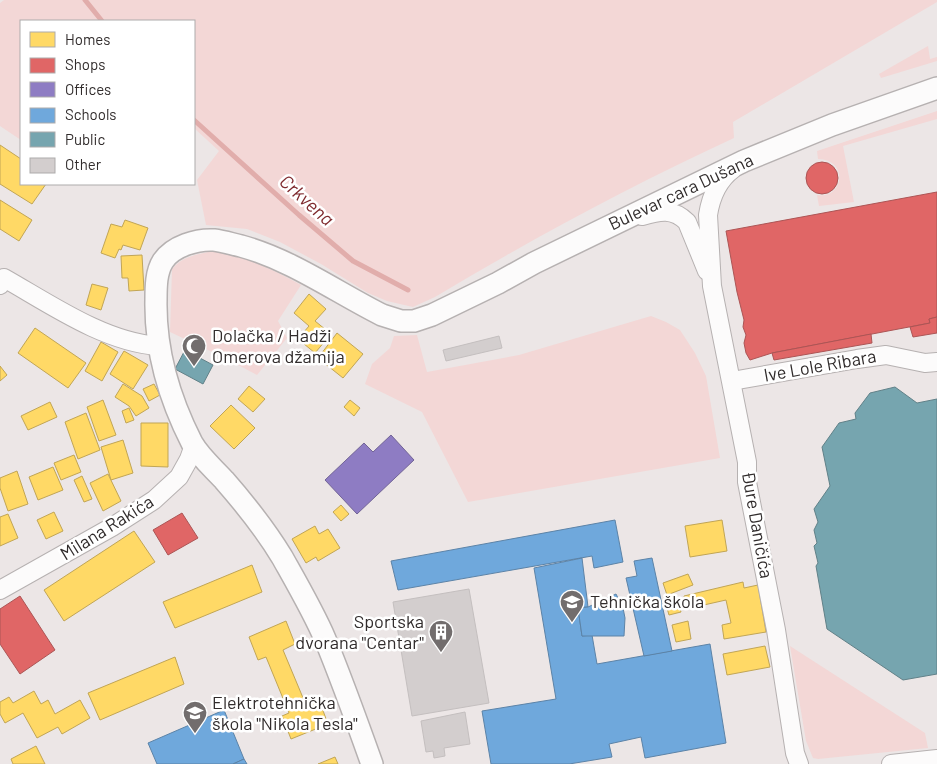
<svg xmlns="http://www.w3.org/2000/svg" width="937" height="764" font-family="Barlow,sans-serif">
  <rect width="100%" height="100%" fill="#ece6e6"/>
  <g fill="#f3d7d6">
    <path d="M4,0H937V2L733,122L734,138C632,185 532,239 435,297L413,307L387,301L368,293L321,264L280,242L247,229L206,225L197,180L219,151L194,128V21H21V140L0,126V3Z"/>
    <polygon points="928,46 930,59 937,57 937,61 881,78 879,74"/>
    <path d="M937,111V119L843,146L854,202L819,206L817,195C843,200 850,160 818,159L817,151Z"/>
    <path d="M214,251C249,258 271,268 301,285L278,321L287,338L257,375L227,359L170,332L172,269C183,256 198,254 214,251Z"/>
    <polygon points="651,316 666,322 680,330 695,353 706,376 720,458 468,502 422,412 365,384 372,364 390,348 394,336 417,335 427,372 519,355"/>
    <polygon points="790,646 925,733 928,748 818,759 813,758 806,741"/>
  </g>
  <g fill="#ffd966" stroke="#c1a555">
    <polygon points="0,145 21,159 21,184 46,184 32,204 0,184"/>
    <polygon points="0,200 32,220 19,241 0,229"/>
    <polygon points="125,220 148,228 140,250 123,245 121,250 119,249 115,258 101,253 111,224 122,227"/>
    <polygon points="142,255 144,290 129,291 128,278 122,278 121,256"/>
    <polygon points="92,284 108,288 101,310 86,305"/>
    <polygon points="309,294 326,309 315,321 331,334 315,353 298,339 309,326 294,313"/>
    <polygon points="35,328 86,363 68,388 18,353"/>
    <polygon points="337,333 363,354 343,378 318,358"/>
    <polygon points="101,342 118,352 102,381 85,371"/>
    <polygon points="124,351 148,365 133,389 110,374"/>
    <polygon points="0,366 7,375 0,381"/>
    <polygon points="123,384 142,396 149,408 136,416 129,406 115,397"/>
    <polygon points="154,384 160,395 149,401 143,389"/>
    <polygon points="249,386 265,399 253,412 238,399"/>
    <polygon points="103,400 116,435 99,441 87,407"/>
    <polygon points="350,400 360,408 354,416 344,407"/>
    <polygon points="50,402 57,417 28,430 21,416"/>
    <polygon points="231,405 255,428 234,449 210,426"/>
    <polygon points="129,408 134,420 126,423 122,411"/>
    <polygon points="86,413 100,450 78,459 65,422"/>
    <polygon points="141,423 168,423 168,467 141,466"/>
    <polygon points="123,440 133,473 111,480 101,447"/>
    <polygon points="74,455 81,472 61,480 54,463"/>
    <polygon points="53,467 63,490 38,500 29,477"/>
    <polygon points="17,471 28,504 8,511 0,488 0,478"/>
    <polygon points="108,474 121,501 103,511 90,483"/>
    <polygon points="82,476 92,499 84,502 74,480"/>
    <polygon points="341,505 349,514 341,521 333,512"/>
    <polygon points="54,512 63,531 46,539 37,520"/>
    <polygon points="8,514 18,538 0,546 0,517"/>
    <polygon points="722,520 727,551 690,557 685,526"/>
    <polygon points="315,526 319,534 328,529 340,548 318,561 316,557 306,563 292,539"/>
    <polygon points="134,531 155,562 64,621 44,590"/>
    <polygon points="252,565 262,592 175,628 163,602"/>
    <polygon points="688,574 693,585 667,595 663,583"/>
    <polygon points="743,582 744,588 758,585 766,632 724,639 722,625 731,623 726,600 686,609 684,596"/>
    <polygon points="677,597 681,612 669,615 665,601"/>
    <polygon points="286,621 295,644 283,650 306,705 319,700 328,724 291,739 282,716 289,713 266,657 258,660 249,637"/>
    <polygon points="688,621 691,639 676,642 672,625"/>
    <polygon points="765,646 770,667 727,675 723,654"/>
    <polygon points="175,657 184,684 100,720 88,693"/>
    <polygon points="34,691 41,704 48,700 55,714 80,700 90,718 62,734 58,727 37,738 23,713 5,723 0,714 0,702 9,697 13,703"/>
    <polygon points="36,746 45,764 13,764 11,759"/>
    <polygon points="335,757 338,764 318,764"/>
  </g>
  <g fill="#e06666" stroke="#ac5555">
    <circle cx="822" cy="178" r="16"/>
    <polygon points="937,192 937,317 929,319 930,323 772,353 750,360 746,353 744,343 746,335 743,327 744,320 737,292 726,231"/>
    <polygon points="937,317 937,333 913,337 910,327 930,323 929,319"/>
    <polygon points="871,334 872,343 774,360 772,353"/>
    <polygon points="182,513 198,538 168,555 153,530"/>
    <polygon points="20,596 55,650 20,674 0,644 0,609"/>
  </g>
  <polygon fill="#8e7cc3" stroke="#726496" points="391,435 414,460 357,514 325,480 364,443 373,452"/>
  <g fill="#6fa8dc" stroke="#5c83a7">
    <polygon points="615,520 623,562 594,568 592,556 398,590 391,561"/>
    <polygon points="582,558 588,607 578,608 582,636 592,635 597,664 710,644 726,743 645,758 641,737 609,744 612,757 569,764 491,764 482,711 556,699 534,568"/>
    <polygon points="652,558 672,651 644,656 626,578 637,576 634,561"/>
    <polygon points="616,594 623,608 625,618 624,636 582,636 578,608 588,607"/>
    <polygon points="224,710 244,759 233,764 157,764 148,743"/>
    <polygon points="244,759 247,764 233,764"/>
  </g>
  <g fill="#76a5af" stroke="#618188">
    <polygon points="185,350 213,365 203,384 175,369"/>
    <polygon points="895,387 917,403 937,399 937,674 903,680 827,629 816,566 818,563 814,546 817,543 814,530 818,522 814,509 830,486 822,447 839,423 856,419 855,413 870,393"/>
  </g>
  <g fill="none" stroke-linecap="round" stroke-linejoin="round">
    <g stroke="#e1adab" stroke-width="5">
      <polyline points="85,0 102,21"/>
      <polyline points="194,120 299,215 353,261 408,290"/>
    </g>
  </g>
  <g fill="#d3cece" stroke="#c4bfbf">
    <polygon points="499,336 502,348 446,361 443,350"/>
    <polygon points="469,589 489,703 412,716 393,602"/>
    <polygon points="465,712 470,744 444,748 445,756 434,758 433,751 426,752 421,721"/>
  </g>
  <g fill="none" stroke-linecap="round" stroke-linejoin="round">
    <defs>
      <g id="minor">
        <path d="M733,169C718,180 711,196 708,215L712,286L747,462V482L776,630L795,753L799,764"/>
        <path d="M642,216C660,211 673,208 687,222L707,271"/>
        <path d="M0,285L4,278C50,304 104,342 158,346"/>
        <polyline points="732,381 857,359 886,355 925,363 937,362"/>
        <polyline points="0,590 112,527 154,500 179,477 189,459 194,445"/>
        <polyline points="891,764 937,759"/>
      </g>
      <path id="tertiary" d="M372,764C357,722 342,680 325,639C314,613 296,582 282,557C265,529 245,504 224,480C213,468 200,457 192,443C169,398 155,350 156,300C156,287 156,272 163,261C173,246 197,239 214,240C223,241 232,244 241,246C292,260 336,292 382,315L401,321H414L432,315L498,283L534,263L744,161L832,125L937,88"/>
    </defs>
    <use href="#minor" stroke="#b6b1b1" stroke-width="20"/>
    <use href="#tertiary" stroke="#b6b1b1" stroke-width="24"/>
    <use href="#minor" stroke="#fcfbfb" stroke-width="18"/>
    <use href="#tertiary" stroke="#fcfbfb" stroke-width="21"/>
  </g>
  <defs>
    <symbol id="mosque-pin" viewBox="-11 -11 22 30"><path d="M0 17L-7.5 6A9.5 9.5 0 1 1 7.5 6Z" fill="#726d6d" stroke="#fff"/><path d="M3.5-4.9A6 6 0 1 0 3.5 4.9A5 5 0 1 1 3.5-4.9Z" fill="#fff"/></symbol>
    <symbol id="school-pin" viewBox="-11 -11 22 30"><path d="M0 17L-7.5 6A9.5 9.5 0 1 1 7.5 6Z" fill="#726d6d" stroke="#fff"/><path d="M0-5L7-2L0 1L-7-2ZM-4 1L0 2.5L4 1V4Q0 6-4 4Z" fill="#fff"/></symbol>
    <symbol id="building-pin" viewBox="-11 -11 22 30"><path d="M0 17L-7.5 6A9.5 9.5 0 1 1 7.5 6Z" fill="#726d6d" stroke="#fff"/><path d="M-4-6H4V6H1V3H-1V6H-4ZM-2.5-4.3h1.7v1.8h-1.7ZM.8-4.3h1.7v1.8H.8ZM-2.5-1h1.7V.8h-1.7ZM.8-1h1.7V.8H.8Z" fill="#fff"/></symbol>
  </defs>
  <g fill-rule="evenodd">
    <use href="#mosque-pin" x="180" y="332" width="28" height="38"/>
    <use href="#school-pin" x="558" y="588" width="28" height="38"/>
    <use href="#building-pin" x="427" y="618" width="28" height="38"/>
    <use href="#school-pin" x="181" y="699" width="28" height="38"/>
  </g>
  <g text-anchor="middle" stroke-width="5" stroke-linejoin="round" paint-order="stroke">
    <g font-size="18" fill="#312c2c" stroke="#fff">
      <text transform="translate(681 192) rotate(-25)" y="6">Bulevar cara Dušana</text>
      <text transform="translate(820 366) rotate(-10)" y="6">Ive Lole Ribara</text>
      <text transform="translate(757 525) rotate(80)" y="6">Đure Daničića</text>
      <text transform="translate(107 528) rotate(-32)" y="6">Milana Rakića</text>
    </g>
    <g font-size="18" fill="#312c2c" stroke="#fff" text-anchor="start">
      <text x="212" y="342">Dolačka / Hadži<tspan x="212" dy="21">Omerova džamija</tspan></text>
      <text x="590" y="608">Tehnička škola</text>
      <text x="424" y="628" text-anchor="end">Sportska<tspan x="424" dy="21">dvorana "Centar"</tspan></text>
      <text x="212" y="709">Elektrotehnička<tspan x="212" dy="21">škola "Nikola Tesla"</tspan></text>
    </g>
    <g font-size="19" font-style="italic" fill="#7f2a2e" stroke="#fff">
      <text transform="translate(307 200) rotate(42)" y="7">Crkvena</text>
    </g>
  </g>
  <rect x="20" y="20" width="175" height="165" fill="#ffffff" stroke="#adabab"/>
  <rect x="30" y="32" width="25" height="15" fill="#ffd966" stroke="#adabab"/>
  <text x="65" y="45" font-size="15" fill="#312c2c">Homes</text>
  <rect x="30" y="58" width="25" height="15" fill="#e06666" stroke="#adabab"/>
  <text x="65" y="70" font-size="15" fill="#312c2c">Shops</text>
  <rect x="30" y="82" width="25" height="15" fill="#8e7cc3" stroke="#adabab"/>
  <text x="65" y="95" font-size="15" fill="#312c2c">Offices</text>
  <rect x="30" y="108" width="25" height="15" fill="#6fa8dc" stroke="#adabab"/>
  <text x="65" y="120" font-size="15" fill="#312c2c">Schools</text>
  <rect x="30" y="132" width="25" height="15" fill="#76a5af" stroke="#adabab"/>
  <text x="65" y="145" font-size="15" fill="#312c2c">Public</text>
  <rect x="30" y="158" width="25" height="15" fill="#d3cece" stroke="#adabab"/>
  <text x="65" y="170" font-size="15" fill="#312c2c">Other</text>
</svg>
